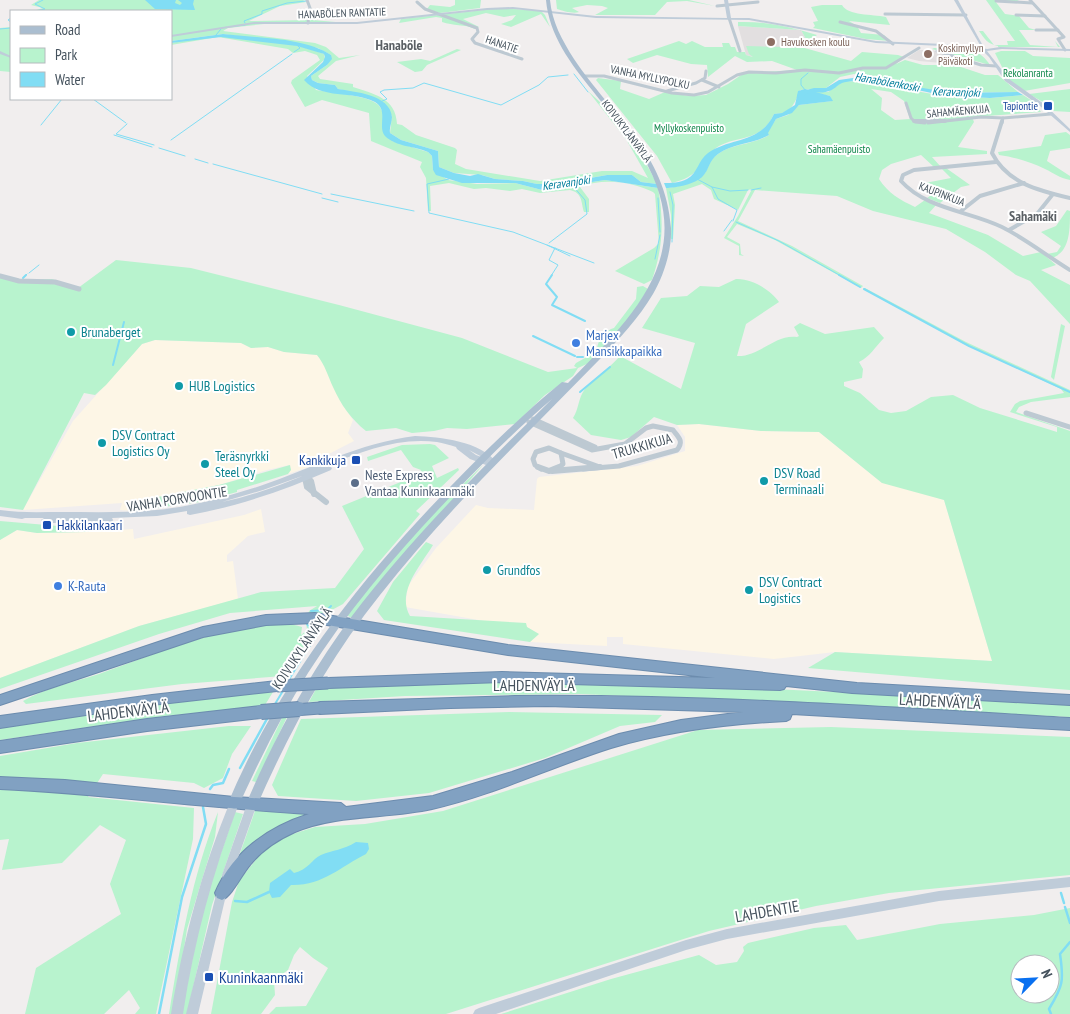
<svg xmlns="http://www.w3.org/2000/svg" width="1070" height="1014" font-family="'PT Sans Narrow',sans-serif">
  <rect width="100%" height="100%" fill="#f1eeee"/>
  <g fill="#fdf6e6">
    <polygon points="155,340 241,343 251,348 268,347 284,352 317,355 323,362 342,404 353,420 348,433 354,441 319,459 320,463 288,474 291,470 289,465 267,470 219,485 134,503 134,511 120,510 122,503 23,510 73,421 142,344"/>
    <polygon points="699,424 761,431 819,432 882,483 896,483 944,500 992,661 835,652 774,659 623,644 623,637 607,637 607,646 530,642 539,634 527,627 525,623 490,622 405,607 408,586 436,548 476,505 488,508 534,510 537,479 539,477 637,466 685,451 685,437 677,425"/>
    <polygon points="261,509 265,532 248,536 227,555 227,562 233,561 238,599 139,626 0,678 0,540 17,530 37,533 86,532 133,529 134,539 244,515"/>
  </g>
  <g fill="#e2dfe0">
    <polygon points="738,26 801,30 806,39 794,45 798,57 754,57 746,55"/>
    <polygon points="919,50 932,50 961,59 954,64 919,61 907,58"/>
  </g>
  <g fill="#b8f3ce" fill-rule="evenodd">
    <path d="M39,0H303L306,2L280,6L249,21L312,20L359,24H264L228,28L223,31L315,43L326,47L339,58L360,55L336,61L318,76L320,79L353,84V87C374,94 396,98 397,124L402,125L416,135L455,148L457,150L455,164L466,169L540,181L602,171H632L648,178L626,139L588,91C617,116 640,150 657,184L641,182L632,175H607L557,184H537L523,181L495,179L482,175L454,173L439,167L438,151L401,140L390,133L392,116L369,96L338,89L335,85L318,83L312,80L311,76L327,65L331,55L318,48L223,34L171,41V11H33L43,8L31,5Z"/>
    <polygon points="455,0 481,0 480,8 440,13 427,9 430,5 450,7 455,5"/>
    <path d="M556,0H689L715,6L687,1L667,2L655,15H595L608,8L602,6L587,5L572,8L579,12C573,14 563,11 557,9Z"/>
    <path d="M986,0H1017L1019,1H995L1005,14L1019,16L1029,28L1036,30H1019L1030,45L1058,47L1055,41L1060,47H998V46C987,44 984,38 979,31H983L994,45H1008L1007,41H1015Z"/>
    <path d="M822,5H842C848,16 872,14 886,17L890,25L849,21L857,26L861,33L884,35L890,41L866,39L813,28L815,26L813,22L818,21L811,7Z"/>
    <path d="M502,8L541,11L545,15L550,27L541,14L511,27L501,24L512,20L516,15L504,17L486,13L463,19L479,27L475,29C465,24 453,26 442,22V18L436,17L399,23L401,19Z"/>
    <path d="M738,22C765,21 791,27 817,35L801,47L851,61L862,52L898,55L904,57L896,64L905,60L923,65H955L985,75H998L1018,92L947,93L904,87L854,74L840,77L826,88L800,90C795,103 791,114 774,114C760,144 737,134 716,148C713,150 711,154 708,156C696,172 692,178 672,183L657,156L596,80L598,78L621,81L620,89L649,99L665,92L689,96L706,95L728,84L744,73L797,70L772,61L747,62L735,56L708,77L707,65L691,64L657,55L633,63L627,59L679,41L686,44L692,41L705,47H723L722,43H729L731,47H735L737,52H745L746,55L753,57L749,54L746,46L786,47L806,39L801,30L738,26Z"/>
    <polygon points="11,27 11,72 0,71 0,28"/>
    <path d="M204,37C240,35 291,41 324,54L325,59L307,76L316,90C330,93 373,95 380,107C386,117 388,131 392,141L428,152L432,156L433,170L448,180L477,184L515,183L542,190L605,180L658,188C664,221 663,248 652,280L644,284L615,271L654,248L659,243L655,194L653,192C631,181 602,178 580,187L589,199V212H584C581,203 583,193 570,190L540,193L522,189L510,191L486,188L474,189L449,183L430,186L431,211H428L426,178L420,167L422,162L371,141L369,113L322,100L305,107L291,83L292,80L320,60L317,55L305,51L293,53L288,49L218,37L171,45V43Z"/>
    <path d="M934,48C956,48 977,44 990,65L932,49Z"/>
    <polygon points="457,49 461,50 427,65 422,71 415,72 397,62 421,59 430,61"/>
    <polygon points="1001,51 1025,51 1033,56 1070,58 1070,83 1024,91 1008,79 995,53"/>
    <path d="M844,81L865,82L938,95L990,98L1023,95L1034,102L1041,112L972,117L974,122L958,147L987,151V154L932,157L941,167H934L921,155L891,164L882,170L879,179C888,193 900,200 915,207L925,200L937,204L929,213L988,235L1023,256L1041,252L1056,265L1041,270L1070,285V324L1030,281L1016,275L985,252L946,229L873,211L837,196L755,190L738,221L792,246L863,286L861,288L775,240L737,224L727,237L740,244L741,254L744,256L739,255V246L724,238L738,216L752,189L748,190L738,210L714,199L711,190L702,184L673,194L675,205L673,239H671V215L666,188C675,188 700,181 705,173C709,166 710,159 718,154C733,143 753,145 769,135L767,133L776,119L788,115L799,105L832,101L830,96L810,92H828ZM871,89L891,92L904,101L910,119L895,120L881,110L882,98Z"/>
    <polygon points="1070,89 1070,112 1053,111 1048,105 1029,94"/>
    <path d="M1066,132L1070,135V148L1050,151L1047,161L1070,176V180C1059,178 1054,173 1045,169C1031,162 1014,157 999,155L998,152L1041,146L1045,135Z"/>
    <polygon points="946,168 970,185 961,187 940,203 927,198 936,192 925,183 951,178 942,169"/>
    <path d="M1067,210L1070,211C1070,230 1070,252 1052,258L1047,254L1057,252L1061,246L1041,232L1056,226Z"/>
    <path d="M116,260L191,268L339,305L462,338L548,372L577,368L574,366L576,363L585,358L597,348C598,340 606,330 614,328L636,299L637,287L643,286L648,289L628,321L589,363L578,368L573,376L545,395L515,424L467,429L447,428L434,431L412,433L396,428L366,431C351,419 341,405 333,387C328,376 325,365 317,355L284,352L268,347L251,348L241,343L155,340L142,344L106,385L95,395L84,393L23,510L0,507V275L21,280L52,279L78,288Z"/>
    <path d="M736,279C751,278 771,290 779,302L746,324L737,356C759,357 775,334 797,337L799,336L794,327L800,323L825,334L874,327L884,338C873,349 872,355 859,362L863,369L862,378L844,382V386L860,393L879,410L891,413L906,411L931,397L953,395L980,408L1057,432V427L1010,412L1015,404L1020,401L1064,393L1061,389L964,344L863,289L865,288L966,342L1070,390V397L1031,402L1019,407L1016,412L1070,431V690L808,668L835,652L992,661L944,500L882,483L819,432L761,431L699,424L677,425L654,417L631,437L621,440L591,435L573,418C579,409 578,398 585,389C595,377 610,368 620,356L681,389L695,343L642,328L661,298L687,296L700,286L719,287Z"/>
    <polygon points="1061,324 1065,326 1054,380 1051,377"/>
    <polygon points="430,444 435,445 449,458 432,466 437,478 458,468 459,470 416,511 420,514 343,604 328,612 308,615 309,611 317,606 230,613 159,634 0,689 0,678 139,626 261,592 335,588 364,549 342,506 408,479 414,482 421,470 413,467 401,450 368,461 367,457 402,445"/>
    <polygon points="290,465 291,470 288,474 237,490 237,492 200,502 134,511 134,503 137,501 219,485"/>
    <polygon points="483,465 352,618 346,615 361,594 440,506"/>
    <polygon points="0,521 93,529 91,532 86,532 37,533 17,530 0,540"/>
    <path d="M426,542L433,545C421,565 396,592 410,616L526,623L527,627L539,634L530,642L384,620L377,611L393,582Z"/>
    <path d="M306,622L320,623L283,676L182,684L26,704L23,701C45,688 74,682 99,674C145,658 256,611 302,627L301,635L307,630Z"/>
    <polygon points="508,681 729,687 1042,702 1070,704 1070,717 581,694 405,696 309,702 316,689 407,683"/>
    <polygon points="273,692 265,705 259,707 165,716 0,740 0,726 166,702"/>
    <polygon points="509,712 662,715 655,722 620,726 545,758 429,793 356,801 278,796 272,785 301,719"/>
    <polygon points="287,717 256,782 252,781 282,718"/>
    <polygon points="229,726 251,726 232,754 223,778 204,788 194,783 103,774 88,797 194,808 193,839 156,1014 135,1014 140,1008 129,990 104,1014 25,1014 36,968 121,914 110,884 126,840 100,825 62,863 2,870 9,839 0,840 0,756 77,743"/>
    <polygon points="831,727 1070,737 1070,875 889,893 816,906 709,931 446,1014 269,1014 276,1007 306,1006 328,968 313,958 300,947 294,955 288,970 274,980 275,995 261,1014 211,1014 232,902 239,881 262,852 283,837 315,827 365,824 443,811 698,730"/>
    <polygon points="256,808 318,814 238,859"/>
    <path d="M218,812L215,837L187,929L174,1014H169C180,946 192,876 218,812Z"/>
    <polygon points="235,812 243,814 212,905 187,1014 181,1014 204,903"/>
    <path d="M1070,908V1014H501L611,979L699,955L716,965L737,962L744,951L743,947L748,943L814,928L846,925L857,940L940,924L1034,915ZM1020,964H1050V994H1020Z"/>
  </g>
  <g fill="#81ddf4">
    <polygon points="145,0 176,0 175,3 180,5 182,3 178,0 194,0 193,4 195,10 155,9"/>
    <path d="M223,34C255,38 304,37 331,55L332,59L327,65L311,76L312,80L318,83L335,85L338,89C354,92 390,94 392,117C392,123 389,127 390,133L401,140L438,151L439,167L454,173L470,176L478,174L495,179L523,181L537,184H557L607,175H632L641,182L657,184L658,188L605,180L542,190L515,183H462L436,175L433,170L432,156L428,152C415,146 396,147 385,136C377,127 389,110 375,102C352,90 322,100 304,80L323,62L325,57L324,54L297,46L221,37L171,43V41Z"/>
    <path d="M805,89L830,96L833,101L799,105L792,113L776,119L768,133L769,135C753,144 733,143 718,154C709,160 709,170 703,176C696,184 676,188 666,188L664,183C671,183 680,183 687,179C698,173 698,160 708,153C731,137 760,144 774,114L782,113L795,105L798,91Z"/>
    <polygon points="933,90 947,93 1018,92 1023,95 990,98 932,95"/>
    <path d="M356,842L368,843L369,849L366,854C340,867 322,886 291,885L280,897L272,898L269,892L270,883L290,869L294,873C308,870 312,859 321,855C333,850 343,850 356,842Z"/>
  </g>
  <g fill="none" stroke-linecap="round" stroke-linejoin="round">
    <g stroke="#81ddf4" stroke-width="1">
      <polyline points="36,11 45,9 35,4 43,0"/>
      <polyline points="11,18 8,20 11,22"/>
      <polyline points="245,23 244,21 262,14 262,11 287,3 306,1"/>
      <polyline points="235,26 245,25"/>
      <polyline points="0,29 11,28"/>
      <polyline points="216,35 221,29"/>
      <polyline points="294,52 300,48 297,45"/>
      <polyline points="574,74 588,92"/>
      <polyline points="806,91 801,85 801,79 808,73"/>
      <polyline points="93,99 126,123"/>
      <polyline points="380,102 387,99 380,92 384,90 413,88 424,83 501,105 539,85 548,77 568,75"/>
      <polyline points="127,124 116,134 154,145"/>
      <polyline points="41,125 62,99"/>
      <polyline points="114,135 152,147"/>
      <polyline points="171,140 292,54"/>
      <polyline points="159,148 185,156"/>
      <polyline points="195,159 208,163"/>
      <polyline points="213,164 322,194"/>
      <polyline points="449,179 427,184 429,213 513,232 594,263"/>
      <polyline points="697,179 712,187 718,199 737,210 733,221"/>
      <polyline points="712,187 730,191 748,190"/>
      <polyline points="751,190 761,188"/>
      <polyline points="670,192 673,205 672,242"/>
      <polyline points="331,194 414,211"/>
      <polyline points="322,198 338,202"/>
      <polyline points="658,198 660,232"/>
      <polyline points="736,222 779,241 841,276"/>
      <polyline points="724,231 732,220"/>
      <polyline points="549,243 587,214 585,200 572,185"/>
      <polyline points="547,245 570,256"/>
      <polyline points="655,259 660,235"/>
      <polyline points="29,273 39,265"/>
      <polyline points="25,276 27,274"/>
      <polyline points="551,276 558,265 549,260 555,248"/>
    </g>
    <g stroke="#81ddf4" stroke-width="2">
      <polyline points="552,275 546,284 557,297 552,305 585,321"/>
      <polyline points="839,275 860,287"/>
      <polyline points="23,278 26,275"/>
      <polyline points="864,289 969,346 1070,392"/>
      <polyline points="533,336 575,356"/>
      <polyline points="577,357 583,357"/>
      <polyline points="113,365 124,322"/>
      <polyline points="580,392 610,367"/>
      <polyline points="311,611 327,610 331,606"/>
      <polyline points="307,624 312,631"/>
      <polyline points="288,681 317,634"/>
      <polyline points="275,704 284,689"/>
    </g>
    <g stroke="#81ddf4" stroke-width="2.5">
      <polyline points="240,768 268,717"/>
      <polyline points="210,789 213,785 223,783 229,769"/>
      <polyline points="1061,893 1064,903"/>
      <polyline points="235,901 247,902 269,892"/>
      <polyline points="1065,907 1070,923"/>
      <polyline points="159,1014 182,897 206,824 203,807"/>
      <path d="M1051,1014L1049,1009C1063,986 1064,981 1060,954L1070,942"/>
    </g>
    <path fill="#81ddf4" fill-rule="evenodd" d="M860,77L946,92L949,94L946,96C925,92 859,76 842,83C837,85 834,90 829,91C817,95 812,89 800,98L797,96L799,92L814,88H826L839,80Z"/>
    <defs>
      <g id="highway">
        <polygon points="315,613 508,645 857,683 1070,695 1070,705 852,693 786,686 784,689 780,690 502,682 328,688 324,687 322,683 324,679 328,678 502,672 715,678 508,655 315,623 266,625 203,637 0,705 0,695 203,627 266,615"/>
        <polygon points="277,681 281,682 283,686 281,690 277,691 152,705 0,728 0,716 152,695"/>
        <path d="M515,696C700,694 885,707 1070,718V730L792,714L790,719L786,721C727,724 668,731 611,748C551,767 494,795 432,809C387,819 338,814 295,832C277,840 262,850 250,865C242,874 232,896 222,900L217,898L215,893C232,852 268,827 309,814C206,808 103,794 0,789V777L65,780L234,797L341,803L346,807L433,796L512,772L619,734L681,720L743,712L547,706L450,708L320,714L316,712L314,708L316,704L320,702Z"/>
        <polygon points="261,706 265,708 267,712 265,716 261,718 147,731 0,753 0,741 147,719"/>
      </g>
    </defs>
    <use href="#highway" stroke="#6c8cae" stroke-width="2"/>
    <g stroke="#bdc9d2" stroke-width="3">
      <polyline points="307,0 310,8 308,23"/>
      <polyline points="1030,0 1064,37 1058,39 1065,50"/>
      <polyline points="996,1 1032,3"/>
      <polyline points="417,2 425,9 477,28 478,32 472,39 475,43 522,59"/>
      <polyline points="717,6 758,2"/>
      <polyline points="885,14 966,15"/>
      <polyline points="1016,15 1045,16"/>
      <polyline points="729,18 740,51"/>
      <polyline points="840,22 876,31 893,44"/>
      <polyline points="1036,30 1058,30"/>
      <polyline points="937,51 981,65 996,66"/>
      <polyline points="584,76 604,76 672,93 694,95 708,92 737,75 749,72 776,73 805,70 839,73 863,68 886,68 919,48"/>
      <polyline points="702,80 719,87"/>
      <polyline points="667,91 696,83 705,78 706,71"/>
      <polyline points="906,103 911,118 915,122 925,123"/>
      <polyline points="928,123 981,117 1003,118"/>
      <polyline points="1002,123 1003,118 1051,114"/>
    </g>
    <g stroke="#bdc9d2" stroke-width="4">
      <polyline points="914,121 945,121"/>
      <path d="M1002,121L992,153C1007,183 1039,191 1070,198"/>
      <path d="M996,162L914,170L903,175L901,181C926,209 969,211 1002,227C1026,239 1047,256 1070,270"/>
      <polyline points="961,211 980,196 1024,183"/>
      <polyline points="1009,230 1037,214 1053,194"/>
    </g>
    <g stroke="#bdc9d2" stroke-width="5">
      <polyline points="0,276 19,281 55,282 79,289"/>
      <polyline points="1026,413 1070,427"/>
      <polyline points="533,419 595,447"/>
      <path d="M529,422L592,450L625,444L646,428L653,426L673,430C679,438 684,441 677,450L619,466L583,469"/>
      <polyline points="561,453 597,466"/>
      <polyline points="541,469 535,465 533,459 536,452 549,448 561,453 563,464 557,469"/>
    </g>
    <g stroke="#bdc9d2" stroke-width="6">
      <polyline points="538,467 549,471 559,467"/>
      <polyline points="552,471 600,467"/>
      <polyline points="304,473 307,487 326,502"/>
      <polyline points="304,474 311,481 314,494"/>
    </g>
    <g fill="#bfccd9" fill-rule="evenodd">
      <polygon points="724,0 728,0 731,18 749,18 876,41 966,45 987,49 1000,47 1070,49 1070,51 1002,49 987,51 1009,79 1044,104 1070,129 1070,132 1040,106 1005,81 989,57 982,50 966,47 876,43 749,20 596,18 514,9 487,10 357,24 254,24 171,37 171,35 254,22 357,22 487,8 513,7 596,16 727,18"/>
      <polygon points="954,0 958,0 983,46 980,45"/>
      <polygon points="0,51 11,56 11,58 0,54"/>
      <path d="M415,436C440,437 481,441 497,463L493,466L489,463L486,465L470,459L457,449L456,447C450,445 443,443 437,442C399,437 363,451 328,465L332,468L331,470C285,490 239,506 190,515L187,514V511L157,516L112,518L113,520L112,522L109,523H45L42,522L41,520L44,518H25L22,519L0,516V510C20,513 40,512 61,512C92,512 124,513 156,510C191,507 226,497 260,486C313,468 359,443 415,436ZM469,450L484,458L476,455ZM305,475C278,486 251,496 222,502L263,490Z"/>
      <path d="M234,798L237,800L239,803C213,872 194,941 183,1014H171C183,941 202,868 231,800Z"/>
      <polygon points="252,799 255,801 257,804 232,875 231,879 227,880 223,879 222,875 247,804 249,801"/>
      <polygon points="1070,877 1070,887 939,901 727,939 686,950 496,1014 473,1014 475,1010 479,1008 686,940 727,929 939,891"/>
      <polygon points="222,886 226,887 227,891 198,1014 186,1014 217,891 218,887"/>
    </g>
    <path fill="#abbed0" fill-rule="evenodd" d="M546,0H550C552,22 562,40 574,59C612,116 666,153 671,228C672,250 664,275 653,294C639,318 619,339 600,359C579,380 558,402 537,423C483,477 428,534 380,595C328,660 289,732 256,808L252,810L248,808L246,804C274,738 309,674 352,616C411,538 482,468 552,399C518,428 487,459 456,491C402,547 350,607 308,673C281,716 259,761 238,807L234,809L230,807L228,803C279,682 360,579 451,486C487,449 523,414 562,382L568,383C633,316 700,255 643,157C629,133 609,112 592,90C571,64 549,35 546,0Z"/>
    <use href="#highway" fill="#81a1c2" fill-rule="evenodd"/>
    <defs>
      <g id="highway-bridge-far1">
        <polyline points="277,686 328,683"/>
        <polyline points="281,711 320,708"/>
      </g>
      <polyline id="highway-bridge" points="261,712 299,709"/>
    </defs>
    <use href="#highway-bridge-far1" stroke="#6c8cae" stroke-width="13" stroke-linecap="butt"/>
    <use href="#highway-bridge" stroke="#6c8cae" stroke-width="16" stroke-linecap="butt"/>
    <use href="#highway-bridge-far1" stroke="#81a1c2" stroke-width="11"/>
    <use href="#highway-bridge" stroke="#81a1c2" stroke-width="14"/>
  </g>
  <g fill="#8d6e63" stroke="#fff" stroke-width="2">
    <circle cx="771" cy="42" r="5"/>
    <circle cx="928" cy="54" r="5"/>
  </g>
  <g fill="#1a4fb4" stroke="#fff" stroke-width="2">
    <rect x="1043" y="101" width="10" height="10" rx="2.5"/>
    <rect x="351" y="455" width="10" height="10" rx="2.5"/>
    <rect x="42" y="520" width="10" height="10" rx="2.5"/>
    <rect x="204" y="972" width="10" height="10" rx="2.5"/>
  </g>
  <g fill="#0f9aa8" stroke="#fff" stroke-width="2">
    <circle cx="71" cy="332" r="5"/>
    <circle cx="179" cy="386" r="5"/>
    <circle cx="102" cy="443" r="5"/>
    <circle cx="205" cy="464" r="5"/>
    <circle cx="764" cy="481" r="5"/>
    <circle cx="487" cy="570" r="5"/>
    <circle cx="749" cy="590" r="5"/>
  </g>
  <g fill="#3f7fe0" stroke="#fff" stroke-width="2">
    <circle cx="576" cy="343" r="5"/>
    <circle cx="58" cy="586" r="5"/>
  </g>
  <circle fill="#5c6f8a" stroke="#fff" stroke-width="2" cx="355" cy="483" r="5"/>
  <g text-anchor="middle" stroke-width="4" stroke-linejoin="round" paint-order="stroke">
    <g font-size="11" fill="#45525d" stroke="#fff">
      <text transform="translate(342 13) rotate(-2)" y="4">HANABÖLEN RANTATIE</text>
      <text transform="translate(502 44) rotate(19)" y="4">HANATIE</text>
      <text transform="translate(650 77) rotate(12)" y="4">VANHA MYLLYPOLKU</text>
      <text transform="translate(958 111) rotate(-5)" y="4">SAHAMÄENKUJA</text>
      <text transform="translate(627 131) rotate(53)" y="4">KOIVUKYLÄNVÄYLÄ</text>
      <text transform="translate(942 194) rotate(21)" y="4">KAUPINKUJA</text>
    </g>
    <g font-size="11" fill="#785e54" stroke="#fff" text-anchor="start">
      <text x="781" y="46">Havukosken koulu</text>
      <text x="938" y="52">Koskimyllyn<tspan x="938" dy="13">Päiväkoti</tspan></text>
    </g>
    <g font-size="11" fill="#0e8649" stroke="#fff">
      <text x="1028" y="77">Rekolanranta</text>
      <text x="689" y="132">Myllykoskenpuisto</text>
      <text x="839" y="153">Sahamäenpuisto</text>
    </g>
    <g font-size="11" fill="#164399" stroke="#fff" text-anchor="end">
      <text x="1038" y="110">Tapiontie</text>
    </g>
    <g font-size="12" font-style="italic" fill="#037e9c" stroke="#fff">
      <text transform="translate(887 82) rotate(10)" y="4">Hanabölenkoski</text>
      <text transform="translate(956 92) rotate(2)" y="4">Keravanjoki</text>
      <text transform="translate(566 183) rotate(-8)" y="4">Keravanjoki</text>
    </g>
    <g font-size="14" font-weight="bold" fill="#5a5f64" stroke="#fff">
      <text x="399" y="50">Hanaböle</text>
      <text x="1033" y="221">Sahamäki</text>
    </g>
    <g font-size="14" fill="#0d838f" stroke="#fff" text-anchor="start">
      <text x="81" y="337">Brunaberget</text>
      <text x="189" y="391">HUB Logistics</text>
      <text x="112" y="440">DSV Contract<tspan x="112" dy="16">Logistics Oy</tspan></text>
      <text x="215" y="461">Teräsnyrkki<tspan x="215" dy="16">Steel Oy</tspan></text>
      <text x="774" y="478">DSV Road<tspan x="774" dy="16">Terminaali</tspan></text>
      <text x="497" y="575">Grundfos</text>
      <text x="759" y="587">DSV Contract<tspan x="759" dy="16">Logistics</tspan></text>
    </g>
    <g font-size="14" fill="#366cbe" stroke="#fff" text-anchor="start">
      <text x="586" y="340">Marjex<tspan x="586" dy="16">Mansikkapaikka</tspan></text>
      <text x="68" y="591">K-Rauta</text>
    </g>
    <g font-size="14" fill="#45525d" stroke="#fff">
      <text transform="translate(642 446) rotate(-16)" y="5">TRUKKIKUJA</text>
      <text transform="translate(177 499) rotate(-9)" y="5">VANHA PORVOONTIE</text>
      <text transform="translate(302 648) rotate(-56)" y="5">KOIVUKYLÄNVÄYLÄ</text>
    </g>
    <g font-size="14" fill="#164399" stroke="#fff" text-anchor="end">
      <text x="346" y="465">Kankikuja</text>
      <text x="57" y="530" text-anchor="start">Hakkilankaari</text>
    </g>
    <g font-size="14" fill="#4e5e75" stroke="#fff" text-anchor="start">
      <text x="365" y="480">Neste Express<tspan x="365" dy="16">Vantaa Kuninkaanmäki</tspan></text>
    </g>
    <g font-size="16" fill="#45525d" stroke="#fff">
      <text x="534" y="691">LAHDENVÄYLÄ</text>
      <text transform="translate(940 701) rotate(3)" y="6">LAHDENVÄYLÄ</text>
      <text transform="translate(128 711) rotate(-7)" y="6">LAHDENVÄYLÄ</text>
      <text transform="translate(767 911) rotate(-10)" y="6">LAHDENTIE</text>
    </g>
    <g font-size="16" fill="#164399" stroke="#fff" text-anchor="start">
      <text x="219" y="983">Kuninkaanmäki</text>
    </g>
  </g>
  <rect x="10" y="10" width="162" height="90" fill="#ffffff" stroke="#b5babe"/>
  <rect x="20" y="26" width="25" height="8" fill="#abbed0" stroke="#b5babe"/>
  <text x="55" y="35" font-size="15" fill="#45525d">Road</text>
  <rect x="20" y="48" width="25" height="15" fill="#b8f3ce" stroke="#b5babe"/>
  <text x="55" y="60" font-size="15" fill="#45525d">Park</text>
  <rect x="20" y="72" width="25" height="15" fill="#81ddf4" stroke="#b5babe"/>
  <text x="55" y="85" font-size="15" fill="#45525d">Water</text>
  <g transform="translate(1035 979) rotate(66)"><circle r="24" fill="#ffffff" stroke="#b5babe"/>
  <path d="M0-4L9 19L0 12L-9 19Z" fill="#0970f0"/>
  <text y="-8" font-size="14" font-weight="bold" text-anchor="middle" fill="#45525d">N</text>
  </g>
</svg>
